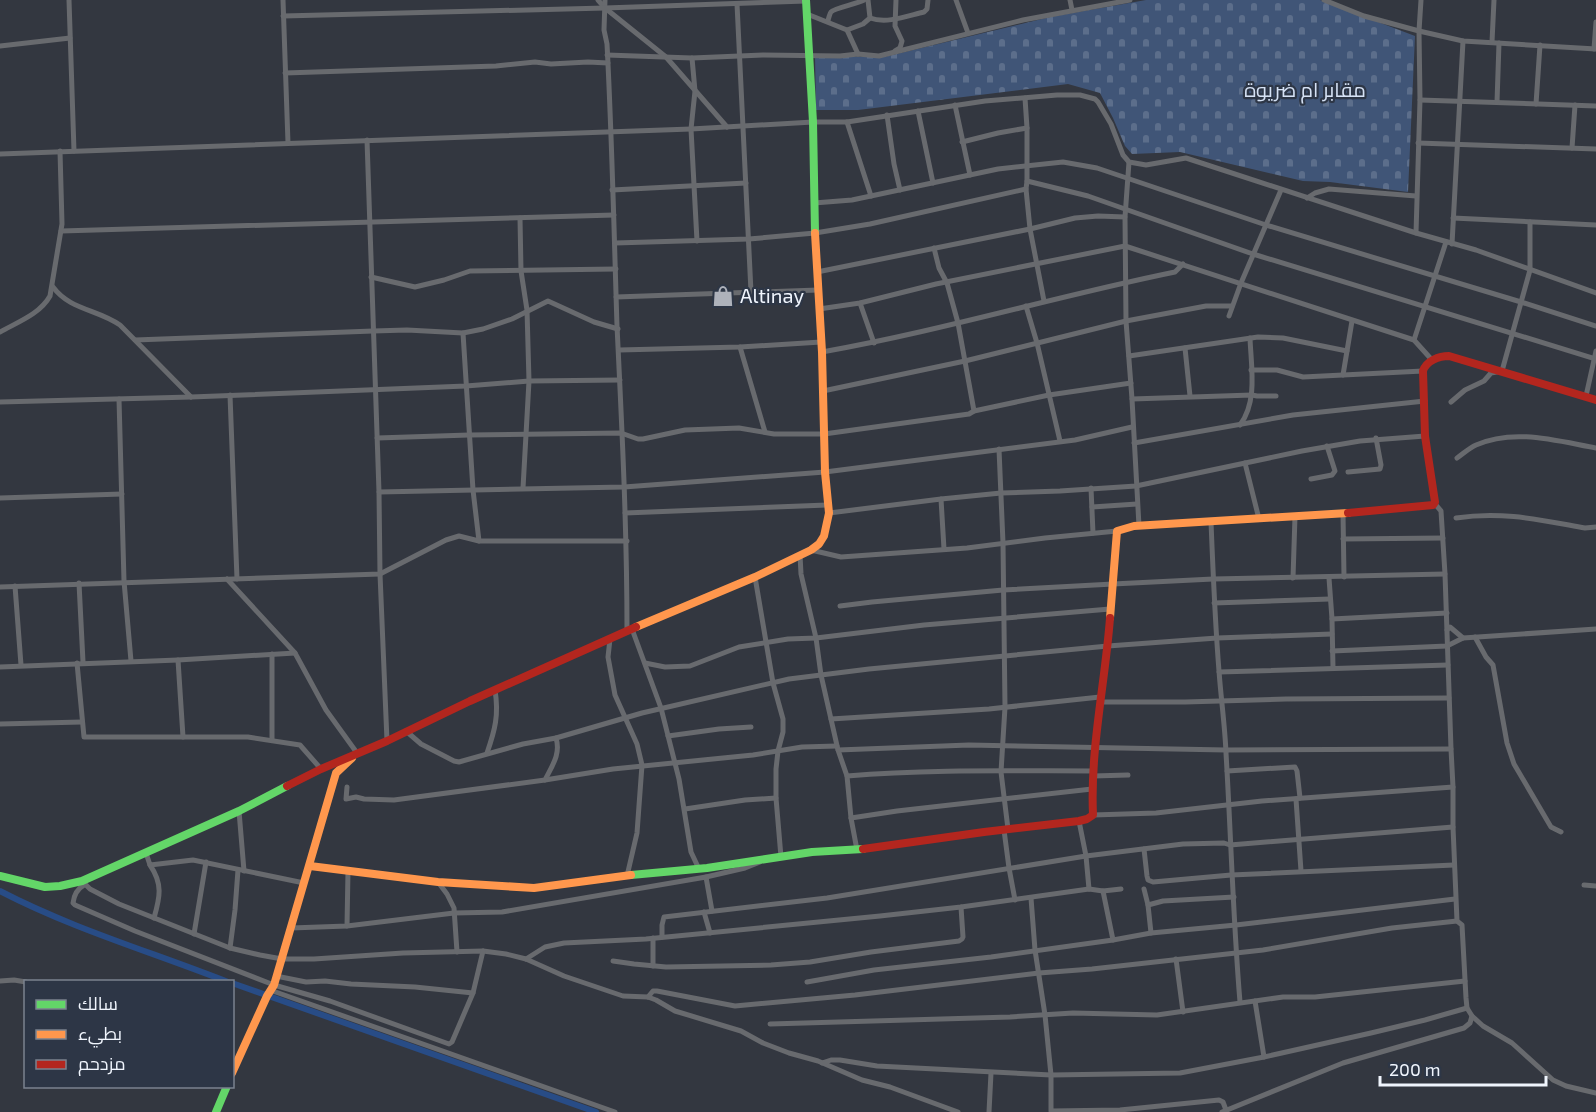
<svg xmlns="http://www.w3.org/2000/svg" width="1596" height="1112" font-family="'Exo 2',Cairo,sans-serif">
  <defs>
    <pattern id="cemetery-stones" width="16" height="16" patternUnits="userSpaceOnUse" patternTransform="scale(1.5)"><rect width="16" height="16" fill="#405577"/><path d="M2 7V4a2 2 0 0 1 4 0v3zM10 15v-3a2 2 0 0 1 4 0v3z" fill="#5c6e8b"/></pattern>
  </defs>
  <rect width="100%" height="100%" fill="#333740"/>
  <polygon fill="url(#cemetery-stones)" points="1146,0 1320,0 1415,36 1408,192 1330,182 1303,181 1180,152 1132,154 1125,146 1113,118 1100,93 1068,84 858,110 816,110 815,56 884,57 1050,17"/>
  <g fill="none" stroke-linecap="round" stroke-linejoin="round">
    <g stroke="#284c86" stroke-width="6">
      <path d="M0,891C73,929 152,952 228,982"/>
      <polyline points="232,983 596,1112"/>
    </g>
    <g stroke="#686a6e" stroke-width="5">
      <polyline points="69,0 74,151"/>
      <polyline points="283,0 288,143"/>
      <polyline points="598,0 605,8 666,57 727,127"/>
      <path d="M605,0L604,30L607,44C612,138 614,232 617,326C622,428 627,529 627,631"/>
      <polyline points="956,0 968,33"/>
      <polyline points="1070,0 1072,10"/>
      <polyline points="1324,0 1364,16 1419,31 1463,41 1596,49"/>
      <polyline points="737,4 751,292"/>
      <polyline points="807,14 847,30 863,24 870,18 868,0"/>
      <polyline points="283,16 605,8 806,1"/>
      <path d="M870,18C887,24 907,16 924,12L927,9L928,0"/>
      <path d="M828,21C828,20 830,13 831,12C834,8 857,4 864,0"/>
      <polyline points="847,30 858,54"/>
      <polyline points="1492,42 1494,0"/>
      <polyline points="0,46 70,38"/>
      <polyline points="1594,49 1596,22"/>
      <polyline points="895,51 900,48 902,41 895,26 896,0"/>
      <polyline points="607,55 692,58 763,55 840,56 858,54 879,56 1023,20 1130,0"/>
      <polyline points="692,58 695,91 691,129 697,241"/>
      <polyline points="285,73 496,66 535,62 551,64 588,62 608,63"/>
      <polyline points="1025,98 1027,128 1027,181 1026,189 1030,229 1044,301"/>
      <polyline points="1420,100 1596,106"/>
      <polyline points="1497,102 1499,43"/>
      <polyline points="1536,104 1540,45"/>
      <polyline points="955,105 970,175"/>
      <polyline points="918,111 933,183"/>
      <polyline points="887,115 894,164 900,190"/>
      <polyline points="847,122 871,196"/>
      <polyline points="367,140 379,492 380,574 387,741"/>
      <polyline points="962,142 998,133 1027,128"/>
      <polyline points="1418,143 1596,149"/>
      <polyline points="1572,148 1575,105"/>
      <polyline points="0,154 691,129 813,122 847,122 985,101 1057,95 1080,95 1095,99 1098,102 1111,124 1123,155 1129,162 1146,165 1186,158 1416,233 1476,250 1596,293"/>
      <polyline points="1129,162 1125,217 1126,321 1132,399 1139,526"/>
      <polyline points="1027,181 1088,196 1253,254 1596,359"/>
      <polyline points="612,190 746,183"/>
      <polyline points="1307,198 1315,193 1329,189 1416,196"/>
      <polyline points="814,203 852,200 998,169 1063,162 1097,168 1266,225 1521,302 1596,326"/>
      <polyline points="520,218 521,271 527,310 529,381 523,488"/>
      <polyline points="1453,218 1596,225"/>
      <polyline points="61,231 614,215"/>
      <polyline points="1416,233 1420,100 1419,31 1421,0"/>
      <polyline points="615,243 749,239 815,233 870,224 1026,189"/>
      <polyline points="1452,244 1463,41"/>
      <polyline points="934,248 939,268 947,283 958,323 974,411"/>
      <polyline points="817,272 1030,229 1075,218 1098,216 1125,217"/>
      <polyline points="371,277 415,287 444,280 470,271 616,269"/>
      <path d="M53,287C70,310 97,309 120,325L191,397"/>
      <polyline points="616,297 818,290"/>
      <polyline points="860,303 874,343"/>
      <polyline points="1026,306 1037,343 1060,441"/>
      <polyline points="819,309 860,303 936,284 1125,246 1414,340 1432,360"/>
      <polyline points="1229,316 1241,283 1281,190"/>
      <path d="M0,332C18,322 40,314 50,296L62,224L60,151"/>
      <polyline points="463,333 473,490 479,541 627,541"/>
      <polyline points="135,340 373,331 407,330 463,333 483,329 512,319 548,301 594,322 618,329"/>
      <polyline points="1414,340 1446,242"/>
      <polyline points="740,347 765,432"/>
      <polyline points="1185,348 1190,396"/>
      <polyline points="619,350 740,347 821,342"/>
      <path d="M822,352C941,331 1057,296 1175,272L1183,264"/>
      <polyline points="1129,356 1258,337 1283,338 1347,351"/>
      <polyline points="1251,370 1277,370 1303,377 1423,371"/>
      <polyline points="1343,375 1352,321"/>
      <polyline points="823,391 965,361 1126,321 1206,306 1232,306"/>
      <polyline points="230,395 237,579"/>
      <polyline points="1586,396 1596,351"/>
      <polyline points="119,399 124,581 131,661"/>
      <polyline points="1132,399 1252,395 1257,396 1276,396"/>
      <polyline points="0,402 191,397 466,386 529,381 620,380"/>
      <polyline points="1451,402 1465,390 1484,381 1491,373 1502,371 1530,270 1530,222"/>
      <path d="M1240,425C1258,401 1251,366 1250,338"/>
      <polyline points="377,438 469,435 621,433 638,439 643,439 685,430 739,428 774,434 824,434 969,414 974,411 1049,395 1131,383"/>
      <polyline points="1134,443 1293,415 1425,401"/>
      <polyline points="999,449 1003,543 1005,707 1001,772 1008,829"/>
      <path d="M1457,458C1463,454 1469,448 1476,445C1514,428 1557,441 1596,448"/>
      <polyline points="1245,463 1259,519"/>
      <polyline points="1348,472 1380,469 1381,465 1376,438"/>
      <polyline points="1311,479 1332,475 1335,471 1327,446"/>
      <polyline points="1091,488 1093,533"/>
      <polyline points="379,492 624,487 825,472 1075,440 1132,427"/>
      <polyline points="0,498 122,494"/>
      <polyline points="941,499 944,549"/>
      <polyline points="1092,507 1137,504"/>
      <polyline points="625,513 827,505"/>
      <polyline points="829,513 941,499 1001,493 1060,491 1136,486 1302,451 1360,441 1425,436"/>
      <polyline points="1343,513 1344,577"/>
      <path d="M1456,518C1503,511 1540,520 1585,528L1596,527"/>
      <path d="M1211,522C1213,572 1215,622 1219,671C1221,699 1225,726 1226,753C1231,836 1233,919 1240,1002"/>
      <polyline points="1343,539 1443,538"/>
      <polyline points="811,550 841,557 967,548 1045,538 1117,531"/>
      <polyline points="800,555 801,574 816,638 821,675 838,750 847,776 851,818 857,850"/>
      <polyline points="755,577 773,683 783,719 783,732 778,751 776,769 776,798 781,857"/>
      <polyline points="1293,578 1295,516"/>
      <polyline points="1329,578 1332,619 1333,668"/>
      <polyline points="227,579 295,653 326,710 357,753"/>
      <polyline points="79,583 83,662"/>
      <polyline points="15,586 21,665"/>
      <polyline points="0,587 380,574 446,540 459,536 479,541"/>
      <polyline points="1214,603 1330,599"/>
      <polyline points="840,606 872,602 1003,590 1113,584 1213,579 1445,574"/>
      <polyline points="1332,619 1447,613"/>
      <polyline points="632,629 661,708 679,779 691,852 699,869"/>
      <polyline points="1447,630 1450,627 1463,638"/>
      <polyline points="1475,637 1486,657 1493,665 1507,743 1514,764 1551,827 1561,832"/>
      <polyline points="610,639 608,657 615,695 637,744 642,765 637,833 627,876"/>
      <polyline points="1332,651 1447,646 1463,638 1596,629"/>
      <polyline points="272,654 272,740"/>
      <polyline points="178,660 183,737"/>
      <polyline points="77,663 84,737 248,737 300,745 321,769"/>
      <polyline points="645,663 665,667 690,666 739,647 788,639 816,638 924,625 1110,609"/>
      <polyline points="0,667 178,660 295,653"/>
      <polyline points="1219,672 1448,665"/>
      <polyline points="1100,702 1185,702 1286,699 1449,698"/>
      <polyline points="831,719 989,709 1100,697"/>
      <polyline points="0,724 82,722"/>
      <polyline points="406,731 421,744 454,761 459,762 523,744 556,738 642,713 789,679 869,669 1108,646 1217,638 1332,634"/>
      <polyline points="668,736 719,729 751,727"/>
      <polyline points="838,750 969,745 1226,750 1451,749"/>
      <path d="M487,753C495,730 499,715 495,690"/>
      <polyline points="1227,771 1295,767 1297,771 1300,798"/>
      <path d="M847,776C928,769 1011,771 1093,771"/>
      <polyline points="1093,776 1128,775"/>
      <path d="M545,780C552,766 561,754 556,738"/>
      <polyline points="347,787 346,799 356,797 364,799 394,800 545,780 613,769 753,755 802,747 837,746"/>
      <polyline points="1296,799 1301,871"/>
      <polyline points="685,809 745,800 776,798"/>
      <polyline points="239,811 244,871"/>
      <polyline points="1093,815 1156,813 1262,801 1453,787"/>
      <polyline points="851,818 897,811 1092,789"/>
      <polyline points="1079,821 1086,856 1089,889"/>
      <polyline points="1004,830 1009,868 1015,900"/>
      <polyline points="1144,849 1147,876 1148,880 1153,882 1231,875 1454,865"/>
      <polyline points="146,853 150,865 193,860 304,883"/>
      <path d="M150,865C163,884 160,897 154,918"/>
      <polyline points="706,877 712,911"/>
      <polyline points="82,881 90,889 119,904 230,948 260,955 282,959 314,959 403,953 483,951 506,954 526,959 564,976 623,996 648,997 656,1000 675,1011 741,1031 763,1043 789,1053 818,1061 862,1080 890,1087 958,1112"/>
      <polyline points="438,882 447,894 454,908 457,952"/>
      <path d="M84,885C77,889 74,895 73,903L75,905L135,931L274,985L330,1001L449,1044L452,1042L473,993L483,951"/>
      <polyline points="1584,885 1596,886"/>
      <polyline points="1144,889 1148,905 1151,933"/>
      <polyline points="1103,891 1113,940"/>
      <polyline points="1031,898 1035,950 1045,1015 1051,1075 1051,1111 1120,1110 1219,1100 1223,1102 1226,1110"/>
      <polyline points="1148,905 1163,901 1234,897"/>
      <polyline points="704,912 710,933"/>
      <polyline points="347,926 348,871"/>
      <polyline points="291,928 347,926 454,913 502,912 706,877 745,868 760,862"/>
      <polyline points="194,934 206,862"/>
      <polyline points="662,937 662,925 664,917 827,898 1086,856 1183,844 1224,843 1230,845 1453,827"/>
      <polyline points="653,938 653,966"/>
      <polyline points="230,948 235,910 238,870"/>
      <polyline points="526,959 545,947 564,943 646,939 880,916 961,907 1089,889 1103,891 1121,889"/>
      <polyline points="1176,959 1183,1012"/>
      <polyline points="613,961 634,964 666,967 771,965 810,962 871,952 959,941 962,939 963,937 961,907"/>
      <polyline points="276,976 306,982 325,981 351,984 415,987 473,993"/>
      <polyline points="0,981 14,980 26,982"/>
      <polyline points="807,982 874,970 991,957 1113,940 1151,933 1236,925 1455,899"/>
      <polyline points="270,990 615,1112"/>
      <polyline points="648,997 653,991 657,991 735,1006 855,995 1039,973 1092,969 1263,950 1392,928 1457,921"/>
      <polyline points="1255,1001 1264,1057"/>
      <polyline points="1472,1016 1483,1026 1512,1043 1553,1080 1566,1086 1596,1093"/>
      <polyline points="770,1024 1010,1017 1073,1013 1157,1015 1283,997 1315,997 1465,981"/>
      <polyline points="822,1063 831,1060 840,1060 877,1066 1051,1075 1180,1073 1264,1057 1371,1033 1425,1020 1467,1008"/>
      <polyline points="989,1112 991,1073"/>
      <polyline points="1222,1112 1343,1063 1464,1028 1470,1023 1472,1016 1467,1008 1466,998 1462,925 1457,921 1453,827 1453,787 1451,749 1445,574 1441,511 1435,504"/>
    </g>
    <g stroke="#63d668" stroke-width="8">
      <polyline points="806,0 813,122 815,233"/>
      <polyline points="631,875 707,868 812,852 863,849"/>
      <polyline points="0,876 45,887 60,886 82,881 239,811 287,786"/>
      <polyline points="216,1112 227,1086"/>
    </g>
    <g stroke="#ff974d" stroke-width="8">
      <polyline points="1110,618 1117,531 1134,526 1348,513"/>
      <polyline points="636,627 755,577 811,550 819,544 824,536 829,513 825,472 822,352 815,233"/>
      <polyline points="310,866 438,882 534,888 631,875"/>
      <polyline points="232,1073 267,996 274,985 336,773 352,758"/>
    </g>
    <g stroke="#b3261e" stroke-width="8">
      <path d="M1348,513L1433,505L1435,502L1425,436L1423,371C1426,361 1439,356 1449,356L1596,400"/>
      <polyline points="287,786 321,769 387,741 470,701 636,627"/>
      <path d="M863,849L984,832L1079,821L1087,819L1093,815C1090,749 1105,684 1110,618"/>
    </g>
  </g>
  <defs>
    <symbol id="shop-bare" viewBox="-9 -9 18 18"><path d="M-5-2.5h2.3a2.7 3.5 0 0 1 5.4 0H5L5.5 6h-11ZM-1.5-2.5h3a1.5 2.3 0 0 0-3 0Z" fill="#aeb2bb" stroke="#2d3646" stroke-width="2.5" paint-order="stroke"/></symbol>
  </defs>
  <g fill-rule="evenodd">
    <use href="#shop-bare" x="708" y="281" width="30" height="30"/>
  </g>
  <g text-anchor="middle" stroke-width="4.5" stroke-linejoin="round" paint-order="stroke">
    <g font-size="20" fill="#d6e2f5" stroke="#2d3646">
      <text x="1305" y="97">مقابر ام ضريوة</text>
    </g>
    <g font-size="20" fill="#f0f5fd" stroke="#2d3646" text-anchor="start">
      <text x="740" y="303">Altinay</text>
    </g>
  </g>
  <rect x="24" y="980" width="210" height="108" fill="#2d3646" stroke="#7b828f" stroke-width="1.5"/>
  <rect x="36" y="1000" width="30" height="9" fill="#63d668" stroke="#7b828f" stroke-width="1.5"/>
  <text x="78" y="1010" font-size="18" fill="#f0f5fd">سالك</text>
  <rect x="36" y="1030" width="30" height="9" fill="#ff974d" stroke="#7b828f" stroke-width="1.5"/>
  <text x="78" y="1040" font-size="18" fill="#f0f5fd">بطيء</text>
  <rect x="36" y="1060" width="30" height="9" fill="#b3261e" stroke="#7b828f" stroke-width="1.5"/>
  <text x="78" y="1070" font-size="18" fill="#f0f5fd">مزدحم</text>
  <path d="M1380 1076v9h166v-9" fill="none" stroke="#f0f5fd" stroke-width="3"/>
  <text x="1389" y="1076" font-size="18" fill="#f0f5fd" stroke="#2d3646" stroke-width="4.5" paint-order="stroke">200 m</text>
</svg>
